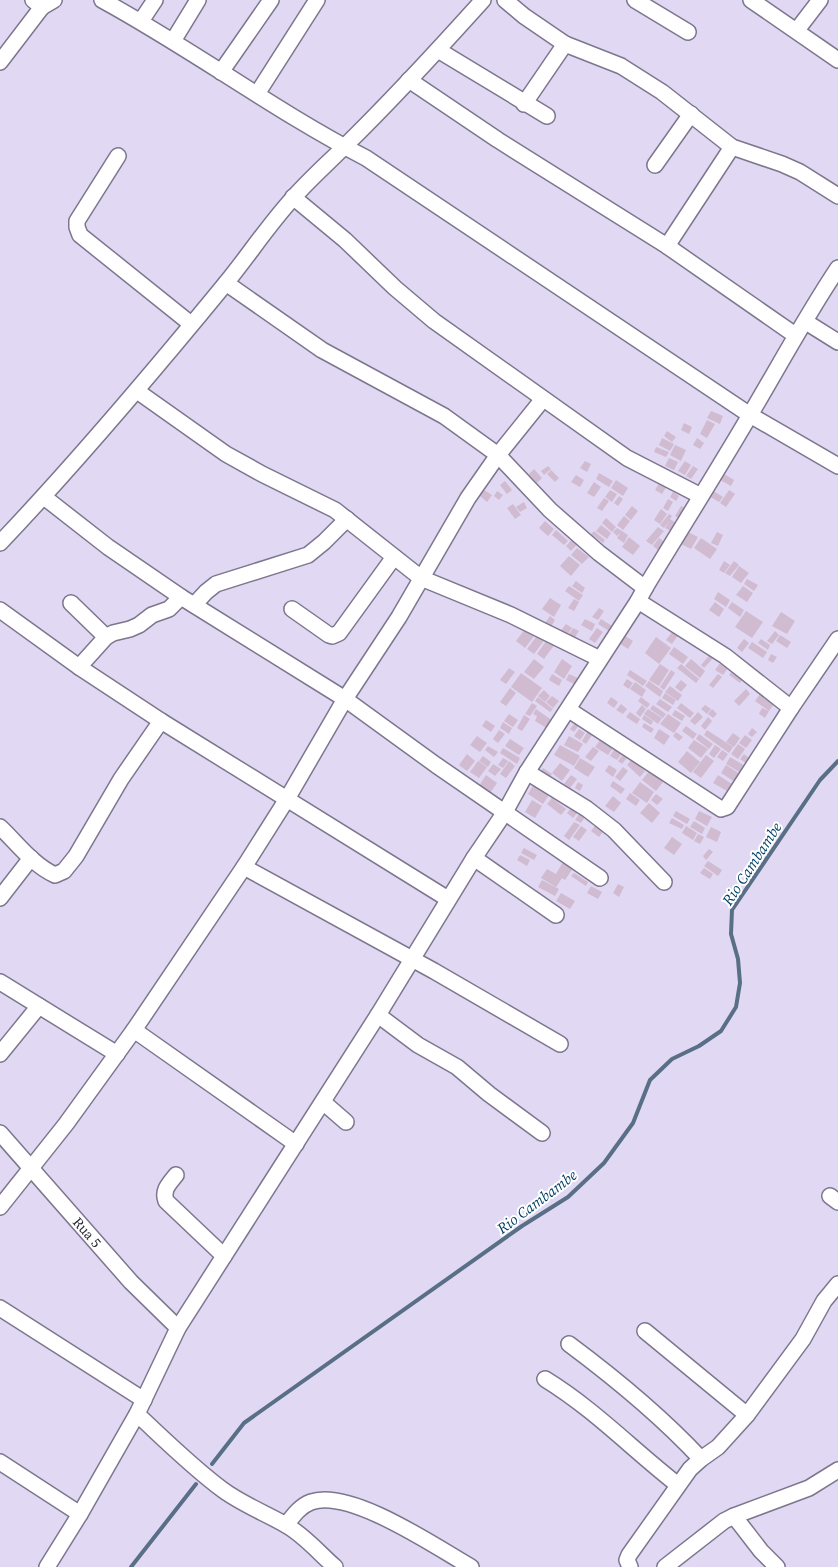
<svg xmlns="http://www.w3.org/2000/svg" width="838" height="1567" font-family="'Source Serif 4',serif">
  <rect width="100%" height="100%" fill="#e1d9f4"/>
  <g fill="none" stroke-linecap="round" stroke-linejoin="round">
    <g stroke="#586f86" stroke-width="4">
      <polyline points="212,1464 244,1423 522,1226 568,1197 604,1163 633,1123 650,1080 672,1059 699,1046 721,1031 736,1007 740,983 738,959 731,934 732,910 820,780 838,761"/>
      <polyline points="131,1567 196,1484"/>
    </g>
  </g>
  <g fill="#d0bbd0">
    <polygon points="711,411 723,416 720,424 707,418"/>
    <polygon points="707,420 715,424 707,438 700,434"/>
    <polygon points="684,423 692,427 689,434 681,430"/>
    <polygon points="667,431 676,437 672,442 664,436"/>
    <polygon points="662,438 674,444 670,451 659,445"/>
    <polygon points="697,438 704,443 700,449 693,445"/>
    <polygon points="675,445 686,450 681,461 670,455"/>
    <polygon points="656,447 669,452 666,457 654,452"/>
    <polygon points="669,458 678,462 674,470 665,466"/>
    <polygon points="585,461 591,464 587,472 580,468"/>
    <polygon points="685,461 691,465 685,475 678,471"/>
    <polygon points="548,466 551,469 544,475 541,471"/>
    <polygon points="693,466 698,469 691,479 686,476"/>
    <polygon points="534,469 542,478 537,483 529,474"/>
    <polygon points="551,470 559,478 555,482 547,474"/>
    <polygon points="599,473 613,481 609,487 596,479"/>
    <polygon points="724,474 734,480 731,486 720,480"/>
    <polygon points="576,475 584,480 580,487 571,482"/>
    <polygon points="616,480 628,488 623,496 611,488"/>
    <polygon points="661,480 668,484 662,494 655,490"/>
    <polygon points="505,481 512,490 507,494 500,485"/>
    <polygon points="594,482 601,487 594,497 587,493"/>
    <polygon points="484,490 492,495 487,502 480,496"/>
    <polygon points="610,490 617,494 612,502 605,497"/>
    <polygon points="712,490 723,497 719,502 709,496"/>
    <polygon points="729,490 735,494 726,507 720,503"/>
    <polygon points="497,491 503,495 499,500 494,496"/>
    <polygon points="673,492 679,496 676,501 670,497"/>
    <polygon points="619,496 623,499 618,506 614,503"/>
    <polygon points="604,498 609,501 602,511 597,508"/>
    <polygon points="668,499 673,502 668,511 663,508"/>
    <polygon points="524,502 527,508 520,512 516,507"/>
    <polygon points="513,504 521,515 515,519 507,508"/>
    <polygon points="632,506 638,511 631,520 625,515"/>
    <polygon points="681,506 687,509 680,519 675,516"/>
    <polygon points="661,509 667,514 660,524 654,520"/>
    <polygon points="669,514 672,516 670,519 676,523 671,531 665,528 669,521 664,528 660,525"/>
    <polygon points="624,516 630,521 623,530 617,525"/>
    <polygon points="606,518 616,527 612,532 602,523"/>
    <polygon points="545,521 554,529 548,536 539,528"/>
    <polygon points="601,525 611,533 607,539 596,531"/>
    <polygon points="658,527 664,531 652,545 646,541"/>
    <polygon points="617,528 628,535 624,543 617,538 621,532 617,536 613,532"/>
    <polygon points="556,530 568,541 564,545 552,535"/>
    <polygon points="594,531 605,540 603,543 591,534"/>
    <polygon points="688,532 698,537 691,549 681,544"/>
    <polygon points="717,532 723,535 718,546 711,543"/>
    <polygon points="577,534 582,539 571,551 566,546"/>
    <polygon points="629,537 640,546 633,555 622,547"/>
    <polygon points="659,538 666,543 659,551 653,546"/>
    <polygon points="701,538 717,549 710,559 694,548"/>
    <polygon points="577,548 589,557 582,564 571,555"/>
    <polygon points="569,556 580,565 571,576 560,566"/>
    <polygon points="724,561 730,565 724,573 719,570"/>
    <polygon points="734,561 739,565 730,576 725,573"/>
    <polygon points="739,566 749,573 741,583 732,577"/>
    <polygon points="747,579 758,585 754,591 744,584"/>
    <polygon points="576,581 585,588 582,593 572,586"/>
    <polygon points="569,586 583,595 579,601 565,591"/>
    <polygon points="743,586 753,593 747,602 736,595"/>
    <polygon points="718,592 730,600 726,607 714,599"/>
    <polygon points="550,598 561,605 554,617 542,609"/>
    <polygon points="574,599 579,602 574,611 568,608"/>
    <polygon points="715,602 724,609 719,617 709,610"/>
    <polygon points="732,602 744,610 740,617 728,608"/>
    <polygon points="599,608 604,611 598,620 592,617"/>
    <polygon points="746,611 763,622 752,638 735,627"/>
    <polygon points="781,612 795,621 787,634 772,626"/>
    <polygon points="550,616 555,620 549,630 543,626"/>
    <polygon points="585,619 595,624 592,631 581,625"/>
    <polygon points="601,619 612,626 609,631 598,624"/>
    <polygon points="566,624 572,628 565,638 559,633"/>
    <polygon points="676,627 681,631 672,644 666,640"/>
    <polygon points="573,628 579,631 573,640 567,637"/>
    <polygon points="597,628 603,632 595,643 589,639"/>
    <polygon points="525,629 534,636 525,648 516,641"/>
    <polygon points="775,631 779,635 772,644 767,641"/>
    <polygon points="539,633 546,638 534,654 527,649"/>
    <polygon points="624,635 633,641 628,649 619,643"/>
    <polygon points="780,635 791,642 787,648 776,641"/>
    <polygon points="656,637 671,648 659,664 645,653"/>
    <polygon points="548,638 555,644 544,659 537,654"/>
    <polygon points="744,639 749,643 742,652 737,648"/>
    <polygon points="761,639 770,645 768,650 758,643"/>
    <polygon points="752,642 767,652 763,658 748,648"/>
    <polygon points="674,647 688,657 683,664 669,654"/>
    <polygon points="713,651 717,654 704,668 701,665"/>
    <polygon points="771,654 777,657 773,663 768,660"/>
    <polygon points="534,659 544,667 534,679 524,672"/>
    <polygon points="562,659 572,666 564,679 554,672"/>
    <polygon points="691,659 705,671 700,678 685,666"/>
    <polygon points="723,659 731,664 723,675 715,670"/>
    <polygon points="660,664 669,670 659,686 649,680"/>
    <polygon points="681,664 699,679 696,683 677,668"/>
    <polygon points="509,668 515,672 506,684 500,680"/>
    <polygon points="630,670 647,681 643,686 627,675"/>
    <polygon points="671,670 675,673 664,690 660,687"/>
    <polygon points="733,670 743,678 740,683 729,675"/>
    <polygon points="521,673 542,688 532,702 511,687"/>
    <polygon points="552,674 562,680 559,686 549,680"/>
    <polygon points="569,674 580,679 576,685 566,680"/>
    <polygon points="718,674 722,677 713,688 709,685"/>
    <polygon points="627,679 633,683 629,689 623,685"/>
    <polygon points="681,680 687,685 681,692 675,687"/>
    <polygon points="649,681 663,691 660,697 645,686"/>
    <polygon points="635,682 646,690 642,697 630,689"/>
    <polygon points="670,686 682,695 678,701 665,692"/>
    <polygon points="510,688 516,693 506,706 500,702"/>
    <polygon points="746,689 750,694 739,706 734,701"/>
    <polygon points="544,690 550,696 545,702 538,696"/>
    <polygon points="763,690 777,700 769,711 755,701"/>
    <polygon points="665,693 676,700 673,705 662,698"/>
    <polygon points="552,696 559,701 553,708 546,702"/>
    <polygon points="538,697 553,709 550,712 535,701"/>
    <polygon points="611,697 618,702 614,708 607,703"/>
    <polygon points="641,697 650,704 647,708 638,701"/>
    <polygon points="660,699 672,707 668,712 656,704"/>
    <polygon points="532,703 537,706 530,716 525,714"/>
    <polygon points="681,703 694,713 690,718 677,708"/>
    <polygon points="621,704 627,709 623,714 616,710"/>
    <polygon points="642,705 646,709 640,717 636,713"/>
    <polygon points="653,705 666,714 663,718 650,709"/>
    <polygon points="705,705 711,709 707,714 701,709"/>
    <polygon points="762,708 769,711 765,718 759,714"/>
    <polygon points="536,709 553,721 548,729 535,721 537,716 533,714"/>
    <polygon points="648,709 662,718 658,724 644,714"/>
    <polygon points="712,709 717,714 713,718 708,714"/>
    <polygon points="675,710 685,716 682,721 672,715"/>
    <polygon points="630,712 640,719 637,724 626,717"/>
    <polygon points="698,712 703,717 695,725 690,721"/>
    <polygon points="509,714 518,720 513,727 504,721"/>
    <polygon points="668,714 681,723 674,733 660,724"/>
    <polygon points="524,715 530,719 522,731 517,728"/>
    <polygon points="644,715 653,721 651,725 642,719"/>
    <polygon points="708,717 712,721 705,730 701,726"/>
    <polygon points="486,720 495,726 491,732 482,726"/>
    <polygon points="577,720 581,722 574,732 570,729"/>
    <polygon points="503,722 512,728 509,734 500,728"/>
    <polygon points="644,723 654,729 651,733 642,727"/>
    <polygon points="591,726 596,729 586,744 582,741"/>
    <polygon points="686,726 697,734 693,739 682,731"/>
    <polygon points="752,728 757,732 752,737 748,734"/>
    <polygon points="579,729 585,733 580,740 574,736"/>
    <polygon points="659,729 670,736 664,745 654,738"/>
    <polygon points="499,730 505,734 498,743 493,739"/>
    <polygon points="707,730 733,747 729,753 704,735"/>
    <polygon points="676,732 683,737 679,741 673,736"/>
    <polygon points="733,733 740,738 734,747 726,742"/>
    <polygon points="699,734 713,744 709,749 696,739"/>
    <polygon points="745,735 752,740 746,748 739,743"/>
    <polygon points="477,736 487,743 480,752 470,745"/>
    <polygon points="569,736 583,744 578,752 564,745"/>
    <polygon points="603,736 616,744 608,755 595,747"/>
    <polygon points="510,739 524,748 519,755 505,746"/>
    <polygon points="694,740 708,749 701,758 688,748"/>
    <polygon points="618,744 625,749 617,760 610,756"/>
    <polygon points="738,744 745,749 738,759 731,754"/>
    <polygon points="560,745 580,756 574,766 554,755"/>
    <polygon points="715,745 721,749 714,758 709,754"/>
    <polygon points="488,746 498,752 494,757 485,750"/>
    <polygon points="593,747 599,751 591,761 585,757"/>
    <polygon points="503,748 520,758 517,764 500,753"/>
    <polygon points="626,750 631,753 622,764 618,761"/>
    <polygon points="722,750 728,754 723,761 717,757"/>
    <polygon points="687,751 700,762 691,773 678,762"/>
    <polygon points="467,754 475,761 467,771 459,765"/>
    <polygon points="744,754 754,762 751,767 740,759"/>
    <polygon points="706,755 714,761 701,778 693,772"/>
    <polygon points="483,756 491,762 488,767 479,761"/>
    <polygon points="730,757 745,766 741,773 726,764"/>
    <polygon points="503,758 508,761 503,768 498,765"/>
    <polygon points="580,758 595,767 588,777 574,768"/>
    <polygon points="632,759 645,771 640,777 627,765"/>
    <polygon points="478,761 487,767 479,778 470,772"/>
    <polygon points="509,761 515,766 506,778 500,774"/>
    <polygon points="560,763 570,770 562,781 552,773"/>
    <polygon points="493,764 501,769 495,776 488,771"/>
    <polygon points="609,765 617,770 613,777 605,771"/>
    <polygon points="726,765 740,774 735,782 721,773"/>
    <polygon points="623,767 628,771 620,781 615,777"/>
    <polygon points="543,768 552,774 547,782 538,776"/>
    <polygon points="650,770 664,781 656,791 642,780"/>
    <polygon points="486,775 497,783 490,793 479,786"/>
    <polygon points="571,775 577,779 570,788 564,784"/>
    <polygon points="718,775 732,784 727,791 713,783"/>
    <polygon points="613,781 625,789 621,794 610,786"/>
    <polygon points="535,782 551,792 543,804 528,794"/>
    <polygon points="578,782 583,785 580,791 575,788"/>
    <polygon points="640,782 654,792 647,803 632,793"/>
    <polygon points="630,793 640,800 636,806 626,799"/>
    <polygon points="656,794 663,799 657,805 651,800"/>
    <polygon points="613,796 621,803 614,812 605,806"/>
    <polygon points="552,798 566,809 561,815 547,804"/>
    <polygon points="532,800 542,806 535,818 525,812"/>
    <polygon points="575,803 581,808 573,818 567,813"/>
    <polygon points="649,803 660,813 652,823 640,813"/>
    <polygon points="582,810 587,814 581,823 575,820"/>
    <polygon points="676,811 690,819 687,824 673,816"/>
    <polygon points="699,811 712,817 707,826 695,819"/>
    <polygon points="672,818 684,825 682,829 669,823"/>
    <polygon points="694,821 705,828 702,834 690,827"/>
    <polygon points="574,822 580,825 569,840 564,836"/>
    <polygon points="597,823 605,829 599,837 591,831"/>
    <polygon points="581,826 587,830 579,841 573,837"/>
    <polygon points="686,826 697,833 693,840 682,833"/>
    <polygon points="711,827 721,832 717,842 706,837"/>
    <polygon points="698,834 704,837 700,844 694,841"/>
    <polygon points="672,837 682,844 674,855 664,848"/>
    <polygon points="524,848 537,855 534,860 521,853"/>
    <polygon points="709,849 713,852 706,860 703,856"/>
    <polygon points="520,855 530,860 527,866 517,860"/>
    <polygon points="708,861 722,870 718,876 704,866"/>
    <polygon points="563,862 577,862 565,880 562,878 556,887 541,878 547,869 556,874"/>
    <polygon points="704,868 713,874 710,879 700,873"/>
    <polygon points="574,873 588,882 586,886 571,876"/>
    <polygon points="542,880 559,889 555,896 538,887"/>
    <polygon points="618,884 624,887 619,897 613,893"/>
    <polygon points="591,886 602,892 598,899 587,893"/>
    <polygon points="561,893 575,901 570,909 556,901"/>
  </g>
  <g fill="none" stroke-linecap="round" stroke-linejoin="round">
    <defs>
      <g id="minor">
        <polyline points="33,0 42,7 54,0"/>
        <path d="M102,0C192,49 275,111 366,158L750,415L838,466"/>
        <polyline points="505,0 524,16 565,44 621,66 662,92 732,147 782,164 800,172 838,196"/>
        <polyline points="635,0 688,32"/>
        <polyline points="751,0 838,60"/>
        <polyline points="141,21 155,0"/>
        <polyline points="797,30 820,0"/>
        <polyline points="173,41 198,0"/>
        <polyline points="438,50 547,116"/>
        <polyline points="0,62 42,7"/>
        <polyline points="221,72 271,0"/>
        <polyline points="409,80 498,140 667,246 795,335"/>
        <polyline points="257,94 317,0"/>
        <polyline points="524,104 565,44"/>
        <polyline points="118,156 77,221 77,227 80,235 191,324"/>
        <polyline points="655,165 691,114"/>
        <polyline points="293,197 345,240 395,288 434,321 627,458 701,496"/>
        <polyline points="667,246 732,147"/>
        <polyline points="226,283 322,350 444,416 498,455 550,510 599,553 645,588"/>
        <polyline points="806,322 838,342"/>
        <polyline points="137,391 226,454 262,474 335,510 421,578 511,615 600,659"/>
        <polyline points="44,497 108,547 181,597 345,699 436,765 600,878"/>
        <path d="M0,543C79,460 153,372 226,283C249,255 269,224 294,197C310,179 328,163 345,146C393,99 438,50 483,0"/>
        <polyline points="638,601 725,656 791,708"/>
        <polyline points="71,603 106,637"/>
        <polyline points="194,605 206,592 216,584 308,555 324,542 347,519"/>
        <polyline points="292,609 329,635 332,636 339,633 394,557"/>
        <polyline points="0,610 79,667 161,721 448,899"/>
        <polyline points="79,667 106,637 113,633 130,629 139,625 152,615 169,609 181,597"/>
        <polyline points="569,710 721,809 727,807 791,708 838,639"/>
        <polyline points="527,772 587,809 614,830 664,882"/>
        <path d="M0,827C17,843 33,865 55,875L64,871L76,856L121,779L161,721"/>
        <polyline points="474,858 556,915"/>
        <polyline points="244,867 434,971 560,1044"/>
        <polyline points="0,898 31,858"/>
        <polyline points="0,982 117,1054"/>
        <polyline points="378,1015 418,1045 457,1067 489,1094 542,1133"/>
        <polyline points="134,1030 296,1144"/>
        <polyline points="0,1054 39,1006"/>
        <polyline points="323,1102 346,1122"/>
        <path id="s1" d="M0,1133L131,1282L178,1328"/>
        <path d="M176,1175C169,1184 162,1190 166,1201L224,1256"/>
        <polyline points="830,1196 838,1202"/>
        <polyline points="0,1207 66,1124 134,1030 244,867 287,799 345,699 399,617 468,498 498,455 543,399"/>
        <polyline points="0,1308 144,1400"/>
        <polyline points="645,1331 747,1415"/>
        <path d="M569,1344C616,1379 661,1416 701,1459"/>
        <path d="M545,1379C594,1409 633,1450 678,1485"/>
        <path d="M137,1414C165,1440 192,1467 223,1490C242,1504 265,1513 286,1525C305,1536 319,1553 335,1567"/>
        <polyline points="0,1462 80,1514"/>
        <polyline points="734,1516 761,1551 777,1567"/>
        <path d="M286,1525C293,1516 300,1506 311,1502C350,1488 436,1547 471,1567"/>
        <path d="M47,1567L80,1514L137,1414L178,1328L378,1015L474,858L505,812L527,772L638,601L645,588C680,530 716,473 750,415C779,366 806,316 838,268"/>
        <polyline points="630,1567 627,1560 629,1555 690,1469 701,1459 718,1447 747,1415 803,1339 824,1301 838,1284"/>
        <polyline points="665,1567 724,1521 734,1516 809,1488 838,1470"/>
      </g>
    </defs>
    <use href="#minor" stroke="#7d768e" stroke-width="18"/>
    <use href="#minor" stroke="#fff" stroke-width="15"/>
  </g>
  <g text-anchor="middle" stroke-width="4" stroke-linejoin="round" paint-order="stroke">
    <g font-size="14" fill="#2b2832" stroke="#fff">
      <text dy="5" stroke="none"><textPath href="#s1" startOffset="132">Rua 5</textPath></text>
    </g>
    <g font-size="15" font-style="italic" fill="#004066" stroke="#fff">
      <text transform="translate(752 864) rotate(-57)" y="5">Rio Cambambe</text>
      <text transform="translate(537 1202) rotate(-37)" y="5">Rio Cambambe</text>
    </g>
  </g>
</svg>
